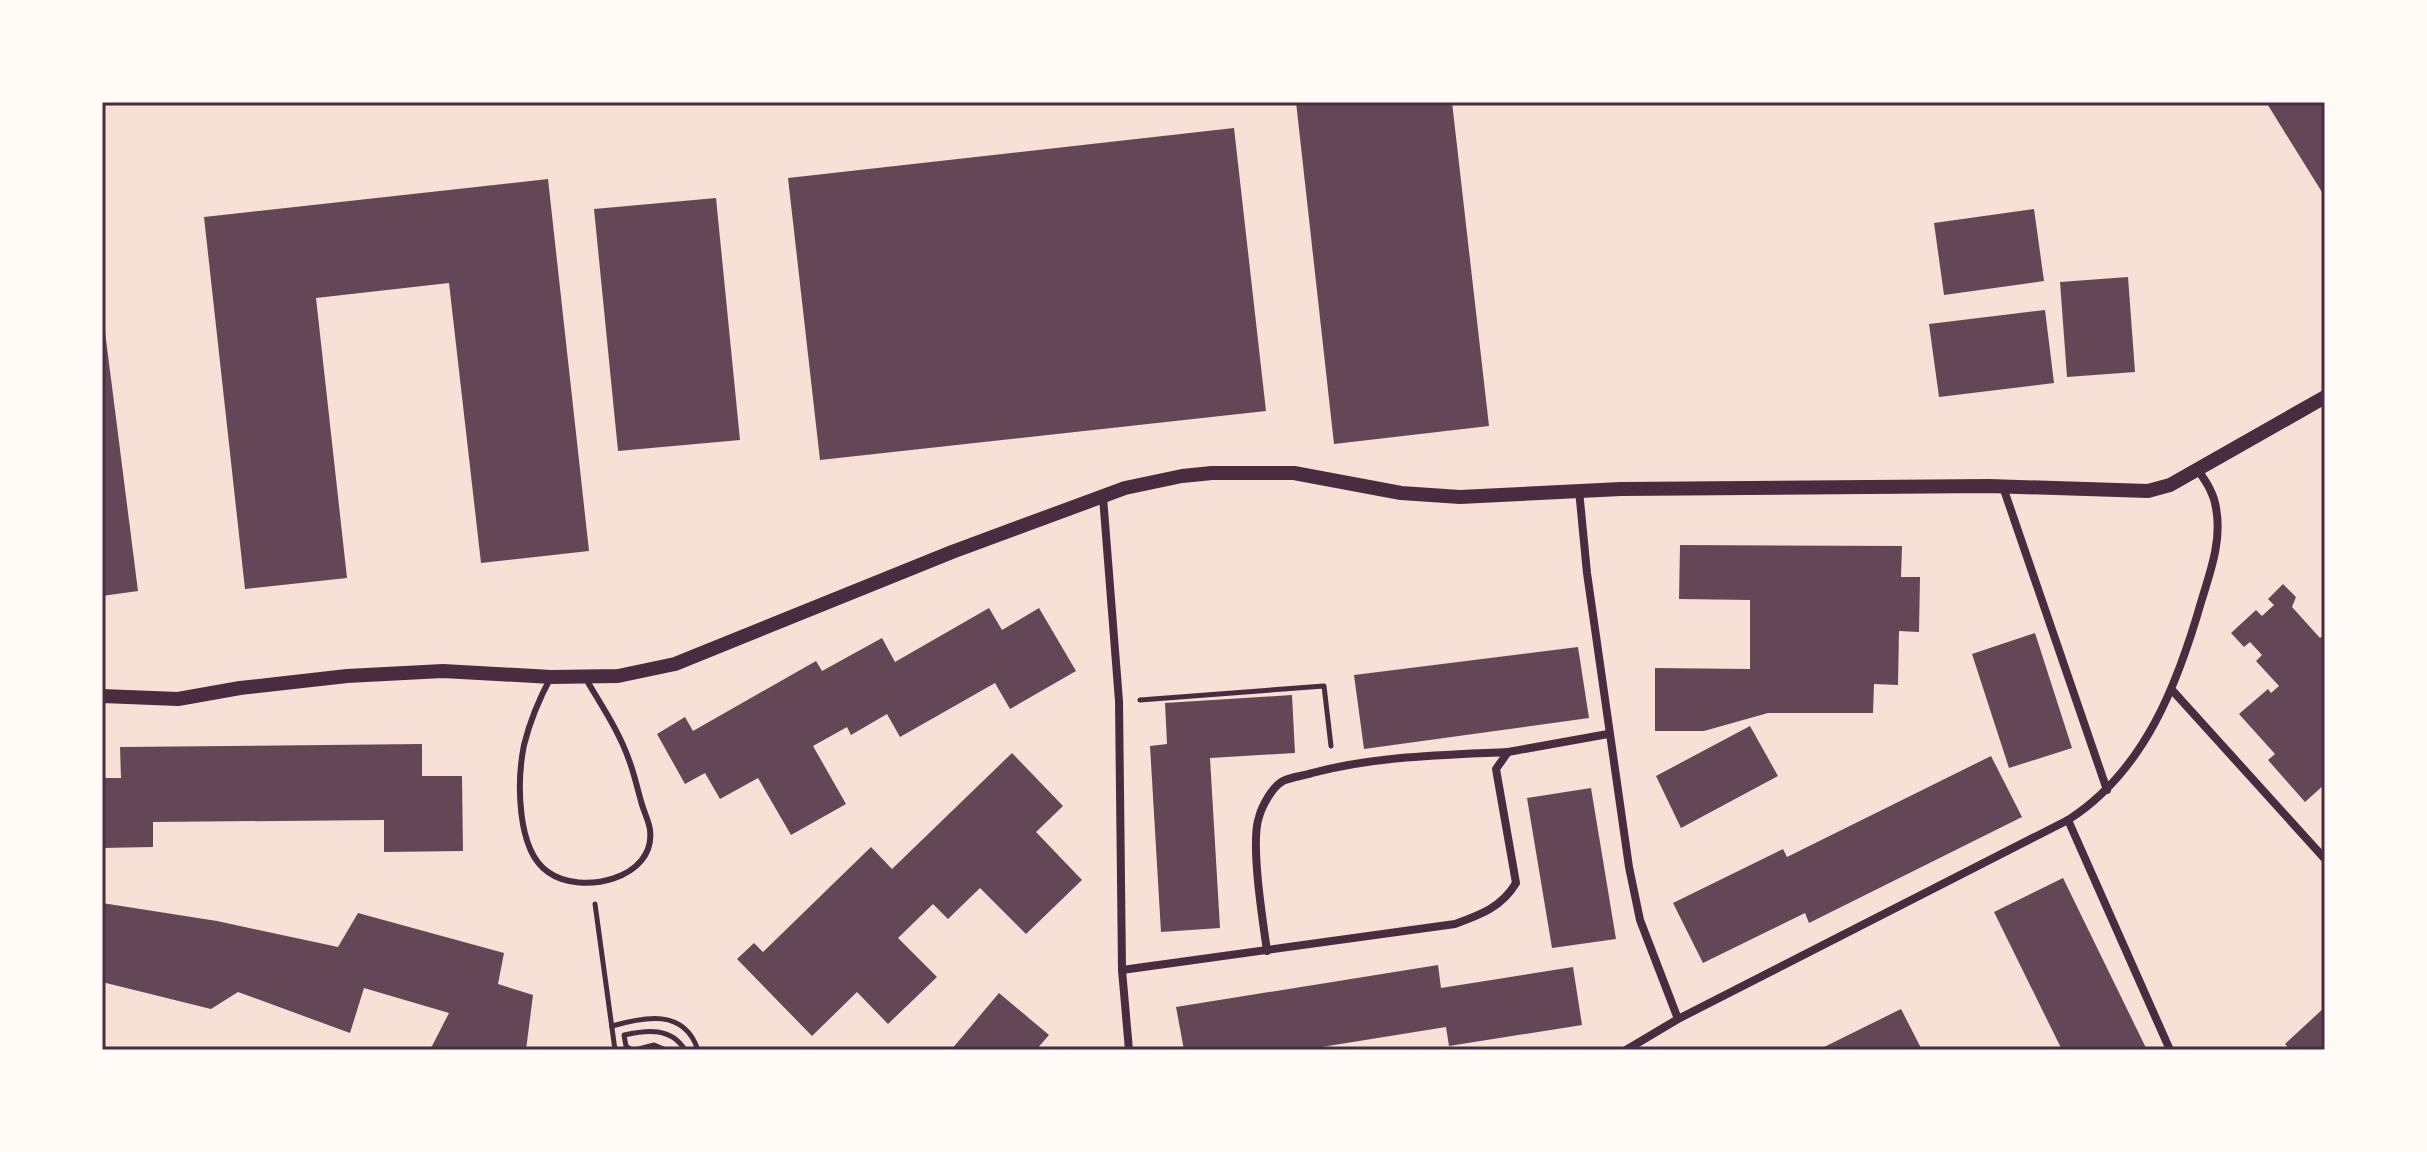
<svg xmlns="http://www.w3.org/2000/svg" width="2427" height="1152" font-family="'PT Serif',serif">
  <rect width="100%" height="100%" fill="#f7e1d7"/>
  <g fill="#644757">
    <polygon points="1296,102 1452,102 1489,426 1334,444"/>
    <polygon points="2266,102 2325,102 2325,197"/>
    <polygon points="1234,128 1266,411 820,460 788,178"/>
    <polygon points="548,179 589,551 481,563 449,283 316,298 347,578 245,589 204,217"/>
    <polygon points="716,198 740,440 618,451 594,209"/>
    <polygon points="2034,209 2044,281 1944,295 1934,223"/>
    <polygon points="2128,277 2135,372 2067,377 2060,282"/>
    <polygon points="102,308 138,591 102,596"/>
    <polygon points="2045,310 2054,383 1939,397 1929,324"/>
    <polygon points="1680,545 1902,546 1901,577 1920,577 1919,632 1899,631 1898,685 1874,684 1873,713 1768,713 1704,731 1655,731 1655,668 1750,669 1750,600 1679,599"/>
    <polygon points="2283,584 2296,597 2292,607 2320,638 2325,634 2325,784 2305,802 2268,760 2275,754 2239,714 2268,689 2271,693 2279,686 2256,661 2262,655 2250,642 2244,647 2231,633 2256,610 2262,616 2274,605 2268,599"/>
    <polygon points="989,608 1002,630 1039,608 1076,671 1010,709 995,683 900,737 887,714 851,735 847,727 813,746 846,804 791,835 758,778 720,799 705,773 685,784 657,734 685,717 693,731 816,661 822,671 882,638 895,662"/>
    <polygon points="2035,633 2072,748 2009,768 1972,654"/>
    <polygon points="1578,647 1589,718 1364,749 1354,675"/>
    <polygon points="1292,695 1295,753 1210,758 1220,928 1161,932 1150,746 1167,744 1165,703"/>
    <polygon points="1750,726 1778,776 1681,828 1656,776"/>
    <polygon points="422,744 422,776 462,776 463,851 384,852 384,820 153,822 153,847 102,848 102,778 121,778 120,747"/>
    <polygon points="1012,753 1063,806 1036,832 1082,880 1026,934 980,888 948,919 933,904 898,938 937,977 888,1024 857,992 812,1036 737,959 754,943 763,952 871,847 892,869"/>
    <polygon points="1991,756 2022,817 1809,923 1805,913 1703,963 1673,903 1783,849 1787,857"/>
    <polygon points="1591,788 1616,939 1552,948 1527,798"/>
    <polygon points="2063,878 2147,1050 2062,1050 1994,912"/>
    <polygon points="102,903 217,921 338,947 358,913 504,953 498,984 533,995 526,1050 430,1050 449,1013 364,988 350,1033 238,992 211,1009 102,982"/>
    <polygon points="1438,965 1441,988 1573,967 1582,1025 1449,1046 1446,1027 1303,1050 1184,1050 1176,1007"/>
    <polygon points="999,993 1049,1035 1036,1050 951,1050"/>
    <polygon points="2325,1007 2325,1050 2290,1050 2285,1044"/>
    <polygon points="1901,1009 1922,1050 1818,1050"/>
  </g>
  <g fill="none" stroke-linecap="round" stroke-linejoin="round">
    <g stroke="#4a2c40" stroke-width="5">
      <polyline points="1140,700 1324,686 1331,746"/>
      <polyline points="595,904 615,1050"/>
      <path d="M612,1026C644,1017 684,1008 698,1050"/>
      <path d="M632,1050L626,1046L624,1035C647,1030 671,1027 685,1050"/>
      <polyline points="635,1050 654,1045 666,1050"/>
    </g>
    <path stroke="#4a2c40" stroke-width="6" d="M551,677C539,699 530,721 524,745C517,780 516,850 548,872C581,896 656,879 650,830C649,821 643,810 641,801C637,787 634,773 629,760C619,731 601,705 586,679"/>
    <g stroke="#4a2c40" stroke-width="8">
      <polyline points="2003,487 2107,790"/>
      <polyline points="1579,490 1587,573 1629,867 1640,920 1678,1019"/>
      <polyline points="1103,497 1119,701 1122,970 1129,1050"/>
      <polyline points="2172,690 2325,859"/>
      <polyline points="2068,820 2170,1050"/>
      <path d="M1267,951C1263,922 1250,842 1259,817C1262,806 1272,787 1283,781C1291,777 1303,776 1312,773C1376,756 1443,755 1508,752"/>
      <path d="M1122,970L1455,924C1480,915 1502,907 1516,883L1496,769L1508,752L1608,734"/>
      <path d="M1626,1050L1678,1019L2068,820C2145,771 2178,683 2202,599C2211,570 2222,539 2216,508C2214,493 2206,482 2198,470"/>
    </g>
    <polyline stroke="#4a2c40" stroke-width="14" points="102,696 178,699 240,688 347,676 443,671 551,677 618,676 675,664 952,552 1125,488 1182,476 1212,473 1294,473 1401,493 1460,497 1621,489 1989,486 2148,491 2170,485 2325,397"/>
  </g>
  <rect width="2427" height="1152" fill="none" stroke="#fffaf5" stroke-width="208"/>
  <rect x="104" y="104" width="2219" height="944" fill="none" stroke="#4a2c40" stroke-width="3"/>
</svg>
